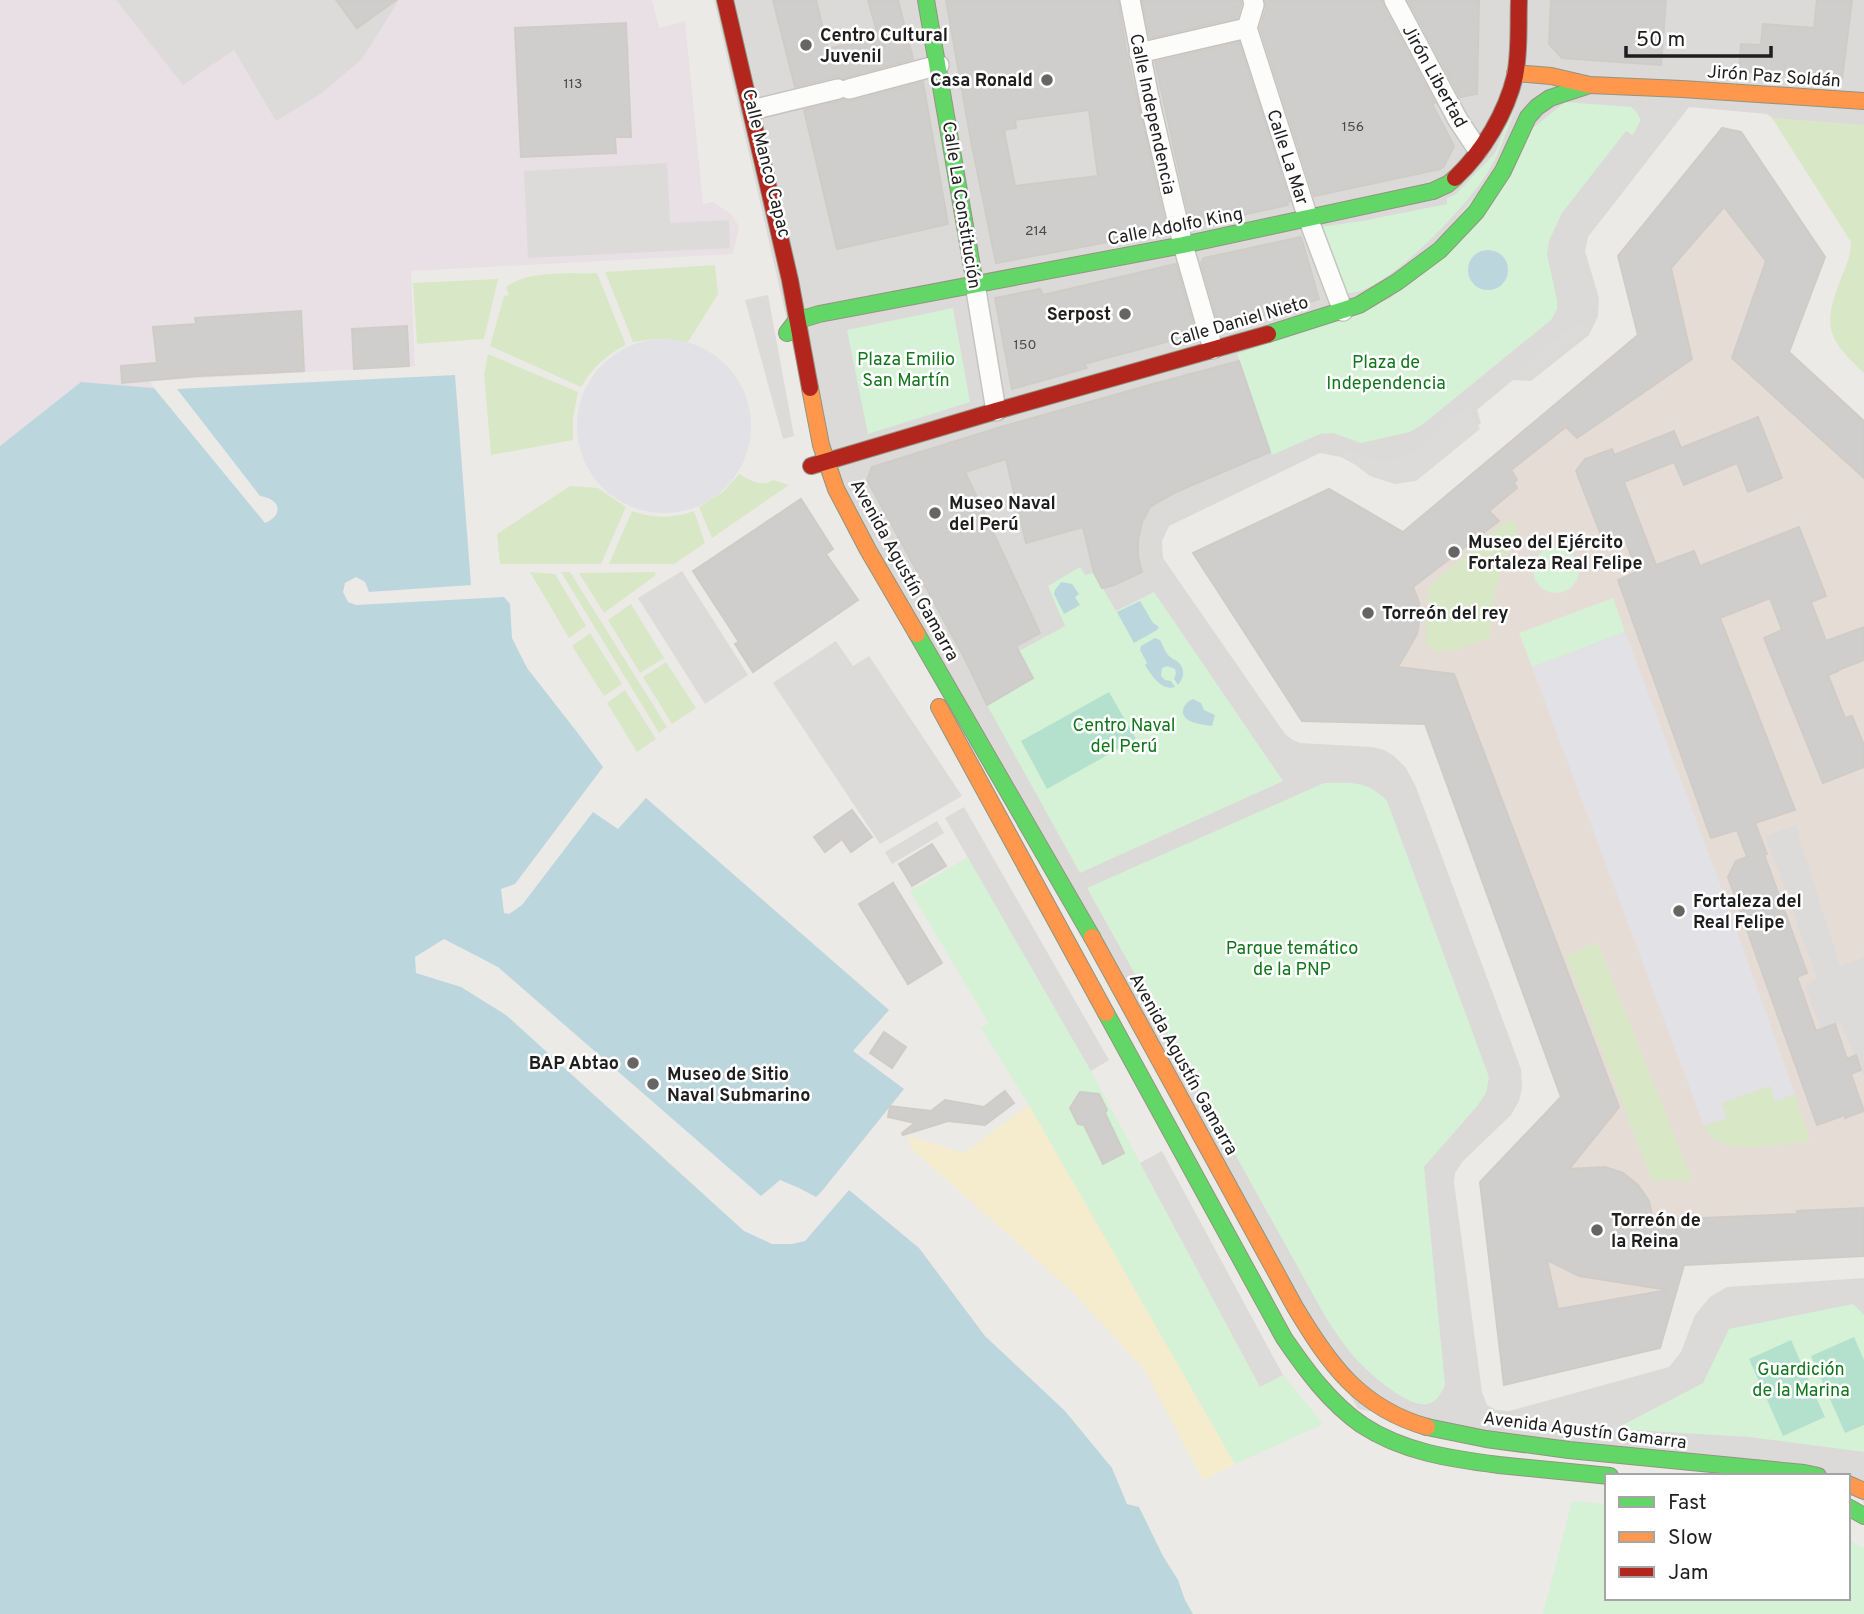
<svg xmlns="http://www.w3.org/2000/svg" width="1864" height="1614" font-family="Overpass,sans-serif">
  <rect width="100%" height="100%" fill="#eceae6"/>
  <polygon fill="#dbdad8" points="714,0 1864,0 1864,237 1797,136 1767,114 1689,107 1588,237 1585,251 1599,298 1598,316 1589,335 1531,381 1513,380 1477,410 1481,423 1416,474 1371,473 1341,457 1320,453 1169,526 1162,541 1163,558 1285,734 1293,740 1300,743 1372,747 1384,750 1394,756 1406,768 1416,787 1521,1069 1522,1088 1519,1101 1511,1115 1463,1161 1455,1173 1454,1182 1482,1392 1487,1405 1496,1410 1509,1411 1669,1367 1681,1352 1695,1315 1710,1297 1727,1287 1864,1278 1864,1504 1848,1476 1760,1476 1358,1409 816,448"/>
  <polygon fill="#e9e0e5" points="0,0 652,0 659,28 685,21 703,204 713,202 731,214 739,226 733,254 411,271 415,366 150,381 154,388 81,382 0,446"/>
  <polygon fill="#e6dcd6" points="1722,128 1741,132 1825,257 1789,352 1864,421 1864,1256 1684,1265 1660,1348 1504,1385 1480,1182 1561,1097 1426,724 1302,721 1193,553 1329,489 1403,532 1638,336 1618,256"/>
  <g fill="#d8e8c7">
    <path d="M1772,118L1864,125V373C1827,338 1822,328 1841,278C1846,266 1851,255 1851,242Z"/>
    <polygon points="715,265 718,294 688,342 657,339 633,342 605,272"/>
    <path d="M597,273L626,345C606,355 593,367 581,387L490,346L504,296L509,295L506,287C528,270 569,274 597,273Z"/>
    <polygon points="498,279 484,339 417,344 413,283"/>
    <polygon points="488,354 578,392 573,418 573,440 491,455 484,375"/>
    <path d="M739,474C750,480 762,488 773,480L789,485L712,538L699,507L724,491Z"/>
    <polygon points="570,486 598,488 626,507 601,564 500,564 497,534"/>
    <path d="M632,511C652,518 674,519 694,511L705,543L674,564H609Z"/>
    <path d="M1512,519L1515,523L1518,529C1503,563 1490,600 1490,638L1458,649L1439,652L1426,645L1428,587L1504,523Z"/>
    <polygon points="530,572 555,574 586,626 569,638"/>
    <polygon points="561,572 570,572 667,727 659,733"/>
    <polygon points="654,572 656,575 604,613 579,573"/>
    <polygon points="631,604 664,658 640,673 608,620"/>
    <polygon points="590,633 622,684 604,696 572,646"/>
    <polygon points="666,662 696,708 672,724 643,677"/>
    <polygon points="625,690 656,739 637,752 607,703"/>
    <polygon points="1597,942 1692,1180 1652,1181 1566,956"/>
    <path d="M1770,1086L1776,1101L1795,1094L1810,1141C1784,1144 1729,1157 1710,1135C1707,1133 1706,1129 1704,1126L1727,1118L1721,1103Z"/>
  </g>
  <polygon fill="#f4eccc" points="1029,1105 1235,1464 1203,1480 1144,1369 1072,1291 912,1149 908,1136 964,1153"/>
  <g fill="#d5f1d6">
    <path d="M1522,99C1520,105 1515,111 1512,118C1505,135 1498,156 1488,172C1470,203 1379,302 1342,293L1319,227L1362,221L1447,204V198L1455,195L1495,153L1505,128Z"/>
    <polygon points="1565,102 1631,107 1636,111 1641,120 1633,135 1626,131 1562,213 1549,241 1547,254 1557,300 1557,309 1551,320 1422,425 1410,432 1361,443 1333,433 1320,434 1272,455 1237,354 1391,298 1529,131"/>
    <polygon points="953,308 970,402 868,434 847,330"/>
    <circle cx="1556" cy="570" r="23"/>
    <polygon points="1080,567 1085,575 1094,573 1116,611 1154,592 1283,781 1080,873 987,705 1033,678 1019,651 1065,626 1048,586"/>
    <polygon points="1613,598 1625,632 1532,667 1519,633"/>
    <path d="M1324,783C1351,783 1367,780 1387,801L1489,1077L1486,1093L1478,1105L1424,1167L1445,1385C1441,1394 1437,1402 1427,1404C1405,1408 1359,1365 1347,1348C1339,1338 1332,1327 1325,1316L1087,888Z"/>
    <polygon points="968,857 1091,1071 1260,1386 1283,1375 1323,1424 1235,1464 1029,1105 981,1028 989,1023 910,891"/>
    <polygon points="1853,1304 1864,1315 1864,1452 1749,1437 1615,1429 1703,1383 1729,1329"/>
    <polygon points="1572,1501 1607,1504 1607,1598 1848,1598 1848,1539 1864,1548 1864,1614 1543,1614"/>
  </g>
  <g fill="#b4e1ce">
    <polygon points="1109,692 1136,739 1047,789 1021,741"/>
    <polygon points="1854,1337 1864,1360 1864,1425 1845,1433 1811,1356"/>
    <polygon points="1791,1340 1825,1417 1783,1436 1749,1359"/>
  </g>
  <g fill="#dcdbda">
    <polygon points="116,0 399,0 362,59 322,93 276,121 234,50 183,85"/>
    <polygon points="1137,103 1098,176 1015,186 1007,147 973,153 970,135 1016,128 1015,120"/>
    <polygon points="667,163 670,223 729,220 730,248 528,258 524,171"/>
    <polygon points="768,295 794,436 783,439 745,300"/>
    <polygon points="1573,322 1591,326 1529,377 1513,375 1565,332"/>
    <polygon points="1467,406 1480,429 1416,481 1395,484 1370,476 1328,444 1362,456 1386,461 1401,458 1411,453"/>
    <polygon points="682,571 748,675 705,704 638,598"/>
    <polygon points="836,641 853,666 869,656 962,796 880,844 773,683"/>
    <polygon points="964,807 1109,1060 1091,1071 945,818"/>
    <polygon points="937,821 944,833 892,864 885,852"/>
    <polygon points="1796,825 1840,966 1864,957 1864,1078 1841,1024 1821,1030 1805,986 1817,978 1765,836"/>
    <polygon points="1162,1151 1283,1375 1260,1387 1140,1163"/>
  </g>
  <g fill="#e2e1e5">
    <circle cx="664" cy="426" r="87"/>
    <polygon points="1625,632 1716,873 1795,1094 1775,1101 1770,1086 1721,1103 1727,1118 1704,1126 1532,667"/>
  </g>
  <g fill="#bcd6de">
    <circle cx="1488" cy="270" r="20"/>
    <path d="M455,375L471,585L369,592L365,582L356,577L345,583L343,592L348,602L356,605L504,597L510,604L512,638L527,668L577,732L603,767L515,884L501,889L504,913L509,914L522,905L593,812L618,829L646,798L889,1010L853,1051L904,1089L822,1191L816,1197L799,1188L780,1180L761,1196L498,967L444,939L415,957L416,973L461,987L506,1015L744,1231L772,1244H792L805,1241L849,1190L919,1248L985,1336L1065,1411L1112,1468L1127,1504L1139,1507L1163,1556L1178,1580L1185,1600L1193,1614H0V446L81,382L154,388L265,523C284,515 281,499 260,496L177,389Z"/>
    <polygon points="1061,582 1072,584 1079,594 1075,597 1080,605 1064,614 1054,594 1055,590"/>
    <polygon points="1140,601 1153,623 1159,627 1157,630 1134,643 1117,612"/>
    <path d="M1155,638L1160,640C1163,645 1165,652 1169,656C1172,659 1176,660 1179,663C1186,670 1183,679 1178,685L1174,679L1176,673L1175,669L1167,666L1162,668L1161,676L1165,680L1171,681L1175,687C1161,691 1152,676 1145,665L1147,663L1140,650L1141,646Z"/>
    <path d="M1193,699L1201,703L1204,710L1215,715L1212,726C1206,725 1196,724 1190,721C1178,715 1183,703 1193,699Z"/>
  </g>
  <g fill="#d0cecc" stroke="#cfccc8" stroke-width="2" fill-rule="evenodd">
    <polygon points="336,0 396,0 357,28"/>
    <polygon points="773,0 816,0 828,49 878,36 868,0 898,0 913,59 844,78 835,77 795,87"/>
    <path d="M946,0H1118L1127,55L1167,231L996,263L971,141ZM1089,110L1098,176L1015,186L1004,130L1016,128L1015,120Z"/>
    <polygon points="1142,0 1241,0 1241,4 1237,18 1150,38"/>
    <polygon points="1265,0 1382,0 1383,6 1435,103 1432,104 1454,146 1444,166 1440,169 1314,196 1260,28 1266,9"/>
    <polygon points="1408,0 1479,0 1477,94 1460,97"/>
    <polygon points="1551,0 1666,0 1661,65 1562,58 1549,44"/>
    <polygon points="1817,0 1852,0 1842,79 1739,71 1741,44 1761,45 1763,24 1814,28"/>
    <polygon points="626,23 631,137 615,137 616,153 521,157 515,28"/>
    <polygon points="1239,42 1290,201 1287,202 1288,205 1191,226 1155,62"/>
    <polygon points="923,82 948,224 837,249 804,110 843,100 852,101"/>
    <path d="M1722,128L1741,132L1825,257L1789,352L1864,421V478L1732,358L1766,261L1724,207L1671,268L1692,359L1577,438L1566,427L1511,470L1517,480L1514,482L1517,488L1489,511L1499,521L1413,587L1419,602L1420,618L1417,634L1398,667L1454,674L1619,1107L1569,1169L1605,1167L1623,1173L1638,1185L1649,1201L1653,1220L1798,1214L1797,1211L1864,1208V1256L1684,1265L1660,1348L1504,1385L1480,1182L1561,1097L1425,724L1302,721L1193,553L1329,489L1403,532L1638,335L1618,256ZM1547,1260L1579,1276L1668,1290L1558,1309Z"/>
    <polygon points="1301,237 1319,299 1228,327 1218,322 1201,263 1204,258"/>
    <polygon points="1176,264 1196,334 1084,364 1087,368 1012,389 995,298 1040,289 1043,295"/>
    <polygon points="301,311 304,371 199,376 122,383 121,366 157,363 153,327 196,324 195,318"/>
    <polygon points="407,326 409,366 354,369 352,329"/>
    <polygon points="1239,361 1270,452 1176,492 1150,507 1142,522 1138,539 1138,557 1142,572 1114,585 1102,588 1094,573 1083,527 1026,543 1006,459 965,472 1040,633 1016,646 1033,678 987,705 965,659 867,480 872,467 1001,427 1146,386"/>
    <polygon points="1758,417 1782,478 1748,492 1737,463 1684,485 1674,462 1624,482 1656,565 1694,551 1700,566 1799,527 1826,596 1811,602 1826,641 1864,627 1864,660 1838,670 1838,671 1828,675 1845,718 1852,716 1864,745 1864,767 1823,783 1764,638 1782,630 1770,598 1720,618 1795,810 1755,823 1767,854 1764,854 1807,973 1797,977 1816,1031 1835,1024 1847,1059 1856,1055 1861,1070 1851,1074 1864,1111 1845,1118 1845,1115 1817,1125 1728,877 1736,861 1747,857 1737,830 1711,838 1618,580 1637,572 1626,542 1615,545 1602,538 1576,471 1585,459 1612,449 1614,455 1674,431 1681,448"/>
    <polygon points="801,499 833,549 826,554 858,600 753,672 735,644 739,642 693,571"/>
    <polygon points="852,810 872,837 851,852 842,839 825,852 814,837"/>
    <polygon points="932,844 946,866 912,886 899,864"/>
    <polygon points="893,883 942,963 908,984 859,904"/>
    <polygon points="884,1032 906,1047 892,1068 870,1053"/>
    <polygon points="1005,1091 1014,1103 985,1125 948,1121 903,1135 902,1133 915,1123 888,1117 890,1106 931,1111 945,1100 984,1107"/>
    <polygon points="1080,1092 1099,1094 1107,1110 1105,1113 1124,1153 1103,1164 1084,1125 1078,1124 1070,1108"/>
  </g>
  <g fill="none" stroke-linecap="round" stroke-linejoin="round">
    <defs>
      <g id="street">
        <polyline points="1130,0 1150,103 1183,245 1213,349"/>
        <polyline points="1253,0 1254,5 1247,28 1308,218 1343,311"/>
        <polyline points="1394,0 1458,120 1478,150"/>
        <polyline points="1139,53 1247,28"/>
        <polyline points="849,89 939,65"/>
        <polyline points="752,110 838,89"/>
        <polyline points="975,284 996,411"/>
      </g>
      <g id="fast">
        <polyline points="926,0 975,284"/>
        <polyline points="787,333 796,321 819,314 1183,245 1433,191 1448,184 1455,178"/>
        <polyline points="1268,334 1359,305 1397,282 1440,250 1476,212 1503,171 1528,117 1537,107 1550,98 1590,85"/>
        <polyline points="917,634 1092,937"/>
        <path d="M1106,1013L1284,1338C1306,1370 1329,1402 1362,1425C1403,1452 1451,1459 1499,1465C1536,1469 1573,1472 1610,1476"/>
        <polyline points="1427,1427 1486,1439 1569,1450 1804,1473 1818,1476"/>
        <polyline points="1848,1507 1864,1516"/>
      </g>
      <g id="slow">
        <polyline points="1515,73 1551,76 1590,85 1682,89 1864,101"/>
        <polyline points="810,388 821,445 836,489 868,550 917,634"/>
        <polyline points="939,707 1106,1013"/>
        <path d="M1092,937L1295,1307C1329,1364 1360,1408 1427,1427"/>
        <polyline points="1848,1484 1864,1491"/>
      </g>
      <g id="jam">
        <polyline points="725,0 790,280 810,388"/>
        <path d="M1455,178C1483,152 1506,113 1515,76C1520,51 1518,25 1519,0"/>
        <polyline points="811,466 996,411 1268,334"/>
      </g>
    </defs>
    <use href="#street" stroke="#c5c4c2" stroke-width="22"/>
    <use href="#fast" stroke="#939480" stroke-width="18"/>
    <use href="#slow" stroke="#939480" stroke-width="18"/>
    <use href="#jam" stroke="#939480" stroke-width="18"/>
    <use href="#street" stroke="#fcfcfb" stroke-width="19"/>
    <use href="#fast" stroke="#63d668" stroke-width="16"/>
    <use href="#slow" stroke="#ff974d" stroke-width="16"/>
    <use href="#jam" stroke="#b3261e" stroke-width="16"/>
  </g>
  <g fill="#666564" stroke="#fff" stroke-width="2.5">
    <circle cx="806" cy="45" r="7"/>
    <circle cx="1047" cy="80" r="7"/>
    <circle cx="1125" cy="314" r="7"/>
    <circle cx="935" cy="513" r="7"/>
    <circle cx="1454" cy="552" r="7"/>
    <circle cx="1368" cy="613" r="7"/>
    <circle cx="1679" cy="911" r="7"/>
    <circle cx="633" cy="1063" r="7"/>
    <circle cx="653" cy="1084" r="7"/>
    <circle cx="1597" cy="1230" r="7"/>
  </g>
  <g text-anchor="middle" stroke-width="5" stroke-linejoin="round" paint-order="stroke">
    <g font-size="14" fill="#4a4a4a">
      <text x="573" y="88">113</text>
      <text x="1353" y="131">156</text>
      <text x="1036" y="235">214</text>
      <text x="1025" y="349">150</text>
    </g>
    <g font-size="18" font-weight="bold" fill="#1e1e1e" stroke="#fff" text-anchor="start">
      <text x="820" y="41">Centro Cultural<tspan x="820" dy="21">Juvenil</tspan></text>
      <text x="1033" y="86" text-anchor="end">Casa Ronald</text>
      <text x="1111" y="320" text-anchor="end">Serpost</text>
      <text x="949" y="509">Museo Naval<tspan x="949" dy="21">del Perú</tspan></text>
      <text x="1468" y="548">Museo del Ejército<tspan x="1468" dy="21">Fortaleza Real Felipe</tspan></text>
      <text x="1382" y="619">Torreón del rey</text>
      <text x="1693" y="907">Fortaleza del<tspan x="1693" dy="21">Real Felipe</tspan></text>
      <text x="619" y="1069" text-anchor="end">BAP Abtao</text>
      <text x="667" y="1080">Museo de Sitio<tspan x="667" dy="21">Naval Submarino</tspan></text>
      <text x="1611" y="1226">Torreón de<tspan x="1611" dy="21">la Reina</tspan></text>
    </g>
    <g font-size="18" fill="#1e1e1e" stroke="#fff">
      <text transform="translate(1435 76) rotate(61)" y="6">Jirón Libertad</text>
      <text transform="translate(1774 76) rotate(4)" y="6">Jirón Paz Soldán</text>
      <text transform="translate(1153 114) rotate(78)" y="6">Calle Independencia</text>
      <text transform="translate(1288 157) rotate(72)" y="6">Calle La Mar</text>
      <text transform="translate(767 163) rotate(76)" y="6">Calle Manco Capac</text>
      <text transform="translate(962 205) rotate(81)" y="6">Calle La Constitución</text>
      <text transform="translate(1175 226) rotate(-11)" y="6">Calle Adolfo King</text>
      <text transform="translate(1239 321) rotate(-16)" y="6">Calle Daniel Nieto</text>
      <text transform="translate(905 570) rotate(61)" y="6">Avenida Agustín Gamarra</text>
      <text transform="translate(1184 1064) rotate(61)" y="6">Avenida Agustín Gamarra</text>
      <text transform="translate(1585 1430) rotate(7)" y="6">Avenida Agustín Gamarra</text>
    </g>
    <g font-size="18" fill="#11761c" stroke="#fff">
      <text x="906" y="365">Plaza Emilio<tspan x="906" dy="21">San Martín</tspan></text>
      <text x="1386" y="368">Plaza de<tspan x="1386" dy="21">Independencia</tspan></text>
      <text x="1124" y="731">Centro Naval<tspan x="1124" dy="21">del Perú</tspan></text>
      <text x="1292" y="954">Parque temático<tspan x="1292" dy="21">de la PNP</tspan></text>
      <text x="1801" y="1375">Guardición<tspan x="1801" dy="21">de la Marina</tspan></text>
    </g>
  </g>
  <rect x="1605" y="1474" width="245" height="126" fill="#ffffff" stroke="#a5a5a5" stroke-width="2"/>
  <rect x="1619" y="1497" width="35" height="10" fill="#63d668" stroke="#a5a5a5" stroke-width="2"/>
  <text x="1668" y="1509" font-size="21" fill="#1e1e1e">Fast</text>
  <rect x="1619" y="1532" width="35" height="10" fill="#ff974d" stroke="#a5a5a5" stroke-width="2"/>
  <text x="1668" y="1544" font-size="21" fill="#1e1e1e">Slow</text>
  <rect x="1619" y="1567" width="35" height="10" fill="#b3261e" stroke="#a5a5a5" stroke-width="2"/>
  <text x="1668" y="1579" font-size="21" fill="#1e1e1e">Jam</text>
  <path d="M1626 46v10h145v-10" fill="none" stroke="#1e1e1e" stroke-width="3.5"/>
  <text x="1636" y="46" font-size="21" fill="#1e1e1e" stroke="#ffffff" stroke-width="5" paint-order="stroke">50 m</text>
</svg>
